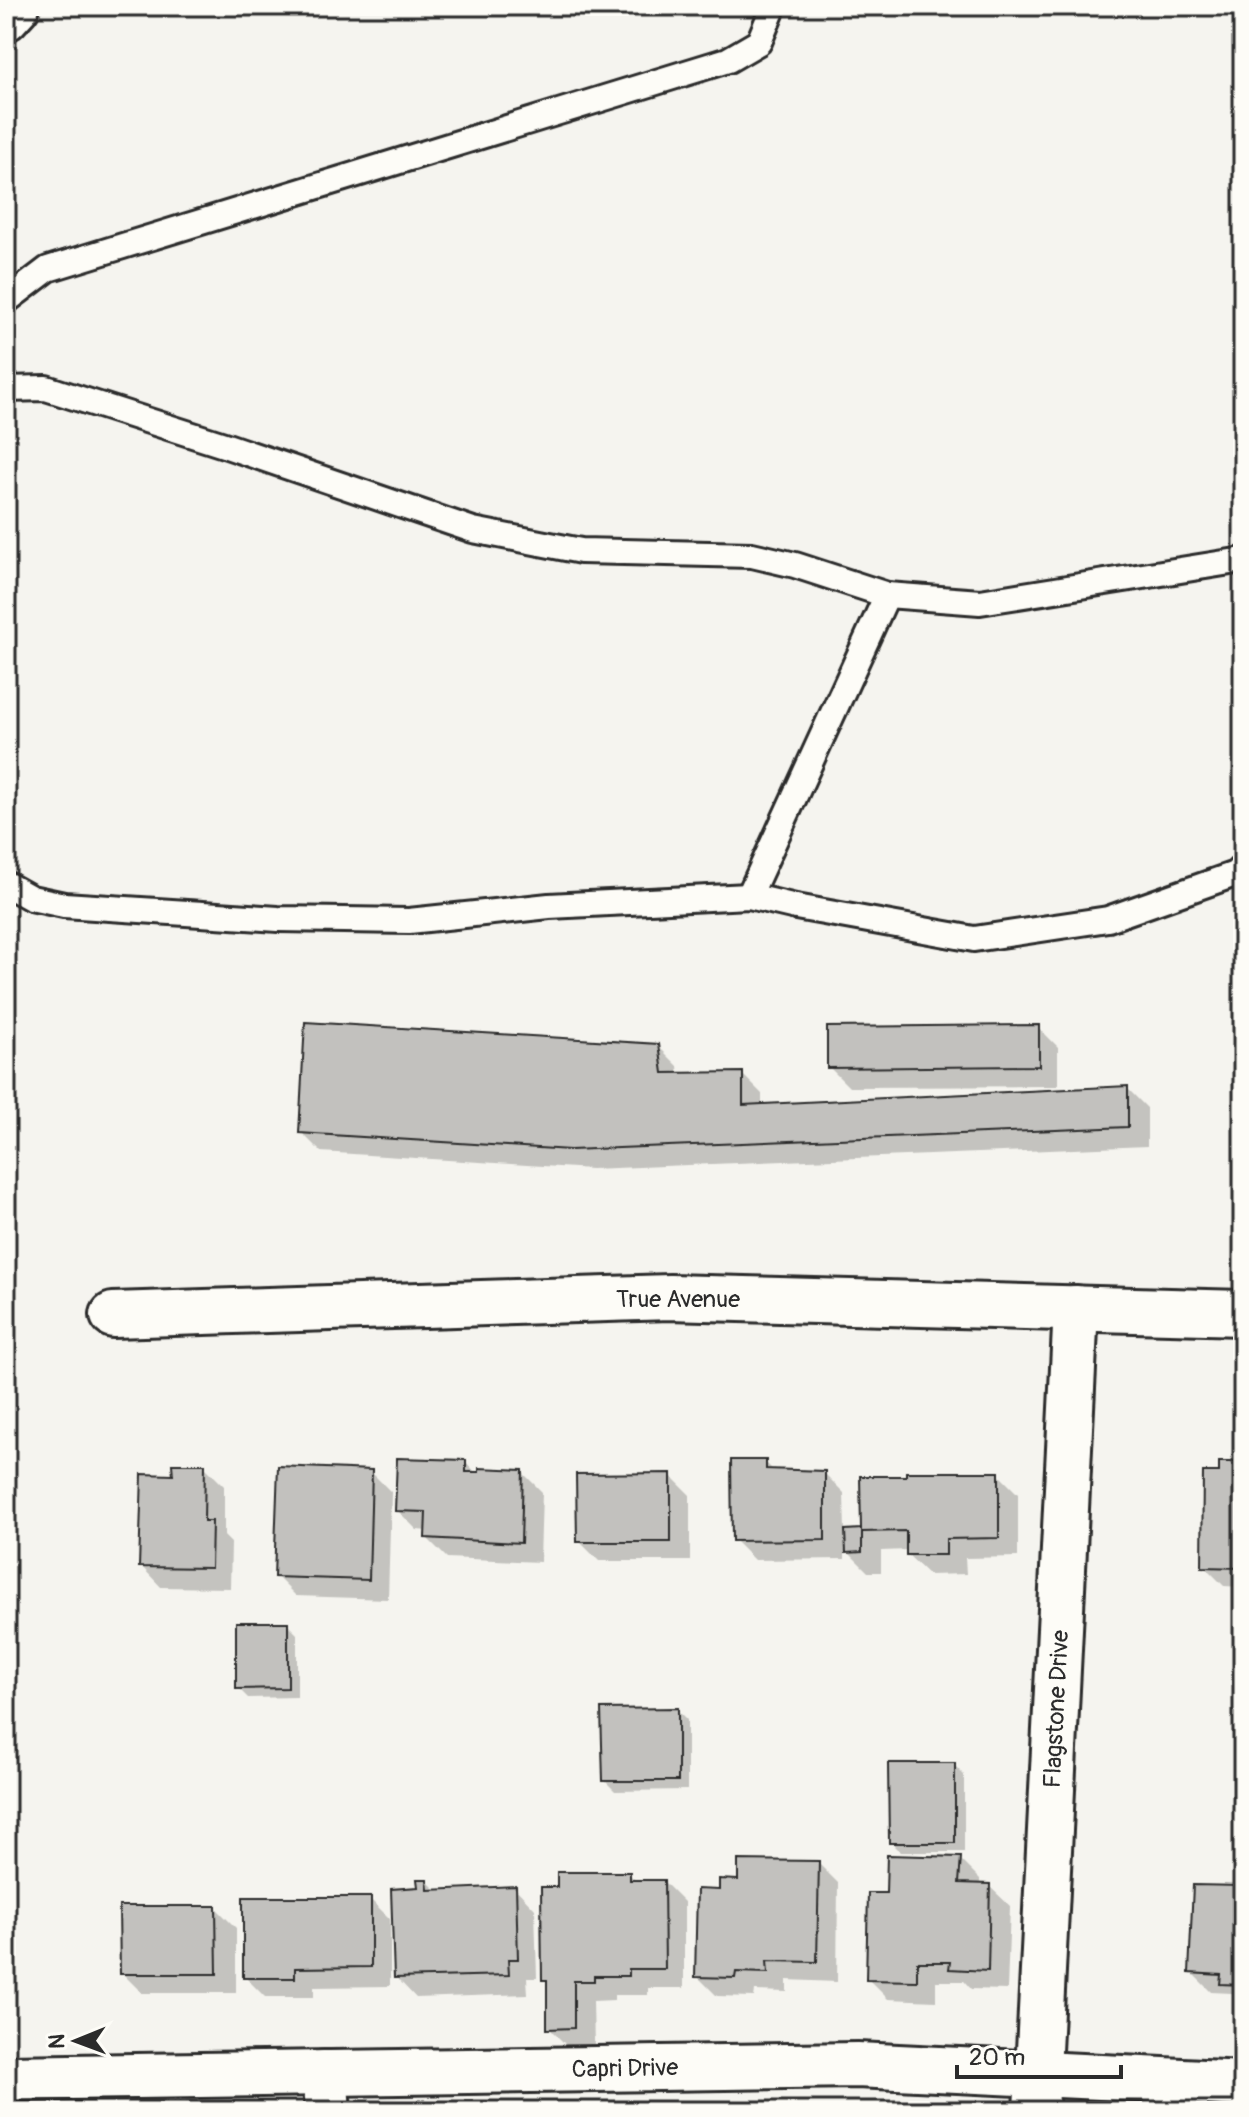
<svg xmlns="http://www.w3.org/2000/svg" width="1249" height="2117" font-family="Pangolin,sans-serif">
  <rect width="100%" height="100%" fill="#f5f4ef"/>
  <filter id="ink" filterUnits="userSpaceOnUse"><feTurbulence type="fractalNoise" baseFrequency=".0125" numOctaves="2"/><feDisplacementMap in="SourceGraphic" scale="16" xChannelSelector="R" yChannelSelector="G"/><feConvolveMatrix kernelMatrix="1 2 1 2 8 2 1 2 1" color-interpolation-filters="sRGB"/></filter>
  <g filter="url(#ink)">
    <g fill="#0003">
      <polygon points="1038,1027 1058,1047 1058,1086 849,1087 829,1067"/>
      <polygon points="658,1046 678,1066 679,1075 742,1074 762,1094 762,1106 1127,1088 1147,1108 1147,1146 591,1169 321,1152 301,1132"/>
      <polygon points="466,1462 477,1474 522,1472 542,1492 540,1562 447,1558 427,1538 428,1531 417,1530 397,1510"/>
      <polygon points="765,1462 774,1471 824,1473 844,1493 845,1532 863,1531 998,1474 1018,1494 1018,1557 965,1558 966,1574 929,1575 908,1555 908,1550 881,1551 881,1572 868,1572 845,1549 845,1559 754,1560 734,1540"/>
      <polygon points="1241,1464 1243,1466 1243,1587 1224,1586 1204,1566 1221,1474"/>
      <polygon points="204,1466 224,1486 224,1536 231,1543 230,1588 161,1587 141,1566 175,1477"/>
      <polygon points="371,1472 391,1492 388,1599 296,1596 276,1576"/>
      <polygon points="670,1475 690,1495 690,1561 599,1561 579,1541"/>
      <polygon points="287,1624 297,1634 297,1697 248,1698 238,1688"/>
      <polygon points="677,1710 687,1720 687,1790 615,1791 605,1781"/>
      <polygon points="954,1765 964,1775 964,1852 901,1852 891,1842"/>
      <polygon points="960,1859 980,1879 980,1886 989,1886 1010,1906 1007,1990 971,1989 964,1981 936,1981 936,2001 888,1999 868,1979 888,1895"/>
      <polygon points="818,1863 838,1883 837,1982 787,1980 787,1992 755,1991 754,1997 717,1996 697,1976 721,1892 740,1882"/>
      <polygon points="629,1874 637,1882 664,1882 684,1902 684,1988 648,1988 648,1995 614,1995 614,2000 593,2001 594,2047 569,2048 549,2028 549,1985 544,1979 559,1889"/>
      <polygon points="427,1881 437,1891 515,1888 535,1909 537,1978 527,1978 528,1994 416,1998 396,1977 420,1889"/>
      <polygon points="1243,1888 1243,2003 1232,1993 1211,1992 1191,1972"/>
      <polygon points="370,1899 390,1919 390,1986 314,1987 314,1997 265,1997 245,1977"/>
      <polygon points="216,1908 236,1928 236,1993 142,1993 122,1973"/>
    </g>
    <g fill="#c2c1be" stroke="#2b2b2b" stroke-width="2">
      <polygon points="305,1022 659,1044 663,1073 743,1072 743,1105 1128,1086 1128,1127 570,1150 299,1133"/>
      <polygon points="1039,1025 1039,1066 827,1068 827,1027"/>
      <polygon points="397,1458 466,1460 466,1472 479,1472 479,1468 523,1470 521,1543 425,1538 426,1512 395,1511"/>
      <polygon points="731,1460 766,1460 766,1469 825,1471 825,1540 732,1541"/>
      <polygon points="1219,1462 1242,1462 1243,1568 1202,1567 1203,1472 1219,1472"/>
      <polygon points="172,1464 205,1464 204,1521 212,1521 211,1568 139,1567 142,1474 173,1475"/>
      <polygon points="278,1466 372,1470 369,1580 274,1577"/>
      <polygon points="906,1472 999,1472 999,1538 946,1539 946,1555 906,1555 906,1531 862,1532 862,1552 846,1553 845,1530 861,1529 860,1476 906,1476"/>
      <polygon points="671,1473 671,1542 577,1542 576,1474"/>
      <polygon points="236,1622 288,1622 288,1688 236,1689"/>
      <polygon points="678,1708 678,1781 603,1781 601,1709"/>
      <polygon points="888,1763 955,1763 955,1843 889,1843"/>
      <polygon points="887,1855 961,1857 959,1883 990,1884 988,1971 949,1969 950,1962 917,1962 917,1981 866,1980 868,1893 886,1893"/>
      <polygon points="738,1860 819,1861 817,1962 767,1961 768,1973 736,1972 735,1978 695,1977 697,1889 719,1890 719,1879 738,1880"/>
      <polygon points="557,1872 630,1872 630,1880 664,1880 665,1969 629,1969 629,1976 594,1976 594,1981 574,1981 574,2028 547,2029 547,1980 542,1980 541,1887 557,1887"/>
      <polygon points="417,1879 427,1879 428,1890 516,1886 518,1959 508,1959 509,1975 394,1978 391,1889 418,1887"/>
      <polygon points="1193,1885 1243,1886 1243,1985 1220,1984 1221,1975 1189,1973"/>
      <polygon points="243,1897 371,1897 371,1967 295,1968 295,1978 243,1978"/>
      <polygon points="119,1906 216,1906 217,1974 120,1974"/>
    </g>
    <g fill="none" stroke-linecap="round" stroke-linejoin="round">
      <defs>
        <g id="service">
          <polyline points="6,301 48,269 728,60 759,42 771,13 770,6"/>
          <polyline points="6,389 46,388 224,445 473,530 581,551 752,555 795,565 887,595 980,602 1243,560"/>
          <polyline points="6,884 31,898 64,905 278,919 409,921 549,906 749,896 796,907 974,939 1108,919 1235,874 1243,866"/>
          <polyline points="749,896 887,595"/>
        </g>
        <g id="minor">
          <polyline points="6,18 17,6"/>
          <polyline points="113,1315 670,1297 1243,1313"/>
          <polyline points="325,2073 328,2111"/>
          <polyline points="6,2078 857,2065 1243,2084"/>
          <polyline points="1036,2111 1076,1308"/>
        </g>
      </defs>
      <use href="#service" stroke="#2b2b2b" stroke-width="30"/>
      <use href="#minor" stroke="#2b2b2b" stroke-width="50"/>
      <use href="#service" stroke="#fdfcf7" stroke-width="24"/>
      <use href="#minor" stroke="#fdfcf7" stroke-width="44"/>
    </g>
  </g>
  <g text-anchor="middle" stroke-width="6" stroke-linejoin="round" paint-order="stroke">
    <g font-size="24" fill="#2b2b2b" stroke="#fdfcf7">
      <text x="678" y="1307">True Avenue</text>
      <text transform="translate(1056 1709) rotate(-87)" y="8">Flagstone Drive</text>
      <text transform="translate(625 2068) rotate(-1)" y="8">Capri Drive</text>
    </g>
  </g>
  <rect width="1249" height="2117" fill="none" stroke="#fdfcf7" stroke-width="32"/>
  <rect x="16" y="16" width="1217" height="2085" fill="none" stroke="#2b2b2b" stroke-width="3" filter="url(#ink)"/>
  <g transform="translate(76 2041) rotate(269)" stroke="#fdfcf7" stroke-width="6" paint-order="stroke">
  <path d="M0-6L14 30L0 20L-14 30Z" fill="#2b2b2b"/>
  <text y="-12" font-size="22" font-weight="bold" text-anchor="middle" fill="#2b2b2b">N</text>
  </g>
  <path d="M957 2065v12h164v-12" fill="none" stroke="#2b2b2b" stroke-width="4"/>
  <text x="969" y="2065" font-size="24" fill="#2b2b2b" stroke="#fdfcf7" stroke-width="6" paint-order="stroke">20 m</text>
</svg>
